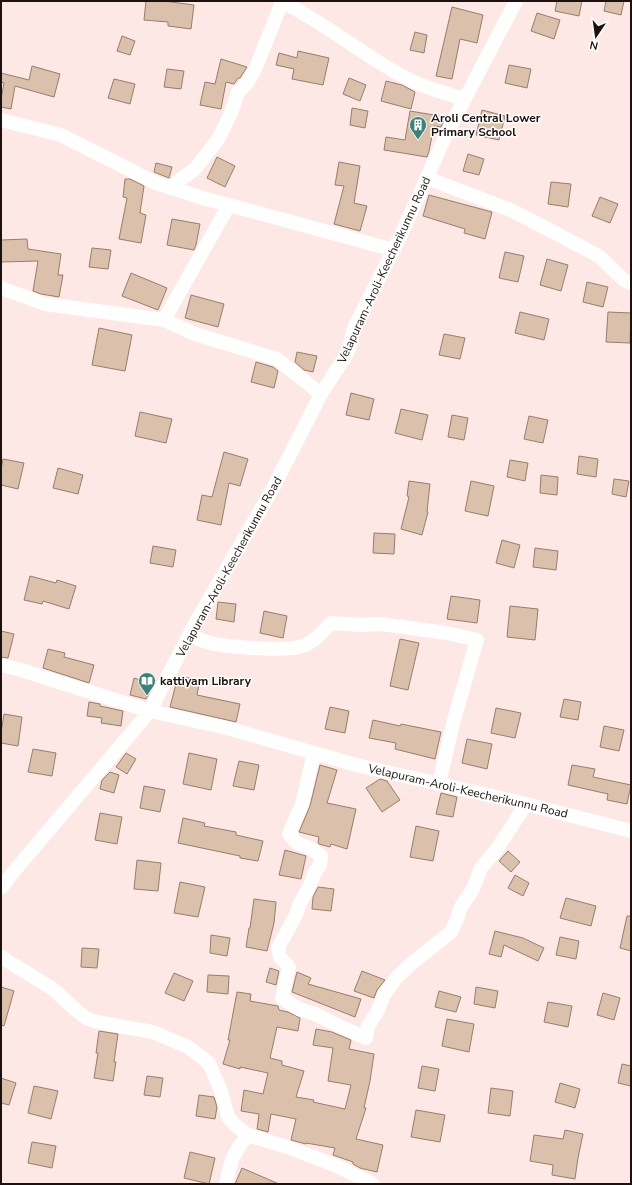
<svg xmlns="http://www.w3.org/2000/svg" width="632" height="1185" font-family="'Nunito Sans',sans-serif">
  <rect width="100%" height="100%" fill="#fee8e5"/>
  <g fill="#dbc0ac" stroke="#977e6b">
    <polygon points="146,1 164,1 194,5 191,29 168,26 168,22 144,20"/>
    <polygon points="557,1 582,1 579,16 555,11"/>
    <polygon points="606,1 624,1 621,15 604,11"/>
    <polygon points="452,7 483,15 477,43 460,39 452,79 436,76"/>
    <polygon points="537,13 560,20 554,39 531,31"/>
    <polygon points="415,32 427,35 424,53 410,50"/>
    <polygon points="122,36 135,41 130,55 117,51"/>
    <polygon points="298,51 329,58 323,85 292,79 294,69 276,65 279,53 297,58"/>
    <polygon points="221,59 247,67 240,78 238,78 234,84 226,82 221,109 200,105 205,82 215,84"/>
    <polygon points="509,65 531,69 527,88 505,83"/>
    <polygon points="32,66 60,74 54,97 15,86 11,109 1,107 1,99 4,83 1,82 1,73 29,80"/>
    <polygon points="167,69 184,71 181,89 164,87"/>
    <polygon points="349,78 366,85 360,101 343,94"/>
    <polygon points="114,79 135,84 130,104 108,98"/>
    <polygon points="386,81 402,85 415,92 411,109 381,101"/>
    <polygon points="352,108 368,111 365,128 350,125"/>
    <polygon points="482,110 505,116 499,140 476,135"/>
    <polygon points="410,111 446,117 441,127 434,126 429,151 427,157 384,150 386,137 405,140"/>
    <polygon points="468,154 484,159 479,175 463,171"/>
    <polygon points="217,157 235,166 225,187 207,178"/>
    <polygon points="339,162 360,166 354,203 367,206 360,231 334,224 344,186 335,185"/>
    <polygon points="156,163 172,167 169,178 154,172"/>
    <polygon points="125,179 130,179 144,186 140,213 146,215 141,243 119,239 127,198 123,197"/>
    <polygon points="551,182 571,184 568,207 548,204"/>
    <polygon points="429,195 492,212 485,239 464,233 465,229 423,216"/>
    <polygon points="600,197 618,204 610,223 592,216"/>
    <polygon points="172,219 200,224 196,245 194,250 167,245"/>
    <polygon points="27,239 28,249 61,254 58,275 63,275 59,297 41,294 33,291 38,261 1,262 1,240"/>
    <polygon points="92,248 111,250 108,269 89,267"/>
    <polygon points="505,252 524,256 518,282 499,278"/>
    <polygon points="547,259 568,265 561,291 540,285"/>
    <polygon points="131,273 167,288 158,310 122,296"/>
    <polygon points="587,282 608,287 603,307 583,302"/>
    <polygon points="191,295 224,304 218,327 185,318"/>
    <polygon points="520,312 549,319 544,340 515,333"/>
    <polygon points="608,312 631,313 630,343 606,342"/>
    <polygon points="99,328 132,335 125,371 92,365"/>
    <polygon points="444,334 465,338 460,359 439,355"/>
    <polygon points="297,352 317,356 313,372 304,370 295,362"/>
    <polygon points="256,362 273,367 278,371 274,388 251,382"/>
    <polygon points="351,393 374,399 369,420 346,415"/>
    <polygon points="401,409 428,415 422,440 395,433"/>
    <polygon points="140,412 172,419 166,443 135,436"/>
    <polygon points="452,415 468,418 464,440 448,437"/>
    <polygon points="529,416 548,420 543,443 524,439"/>
    <polygon points="224,452 248,459 240,486 229,483 221,525 197,520 202,495 212,497"/>
    <polygon points="579,456 598,459 596,477 577,474"/>
    <polygon points="3,459 24,463 18,489 1,485 1,470"/>
    <polygon points="510,460 528,463 525,481 507,477"/>
    <polygon points="58,468 83,475 78,494 53,488"/>
    <polygon points="541,475 558,477 557,495 540,493"/>
    <polygon points="614,479 629,481 626,497 612,494"/>
    <polygon points="409,481 430,484 427,512 428,512 422,535 401,529 409,497 407,496"/>
    <polygon points="471,481 494,486 488,516 465,511"/>
    <polygon points="374,533 395,534 394,554 373,553"/>
    <polygon points="502,540 520,545 514,568 496,563"/>
    <polygon points="153,546 176,550 173,567 150,563"/>
    <polygon points="535,548 558,551 556,570 533,567"/>
    <polygon points="30,576 56,583 57,580 76,586 69,609 43,601 42,604 24,600"/>
    <polygon points="451,596 480,600 477,623 447,619"/>
    <polygon points="218,602 236,604 234,622 216,619"/>
    <polygon points="510,606 538,609 535,640 507,637"/>
    <polygon points="264,611 287,616 283,638 260,633"/>
    <polygon points="1,631 14,634 8,658 1,657"/>
    <polygon points="400,639 419,643 408,690 390,686"/>
    <polygon points="48,649 65,653 64,657 94,665 89,683 43,668"/>
    <polygon points="178,676 200,680 197,695 240,704 236,722 170,707"/>
    <polygon points="134,678 154,684 146,699 130,695"/>
    <polygon points="564,699 581,702 578,720 560,717"/>
    <polygon points="89,702 100,704 100,706 123,711 121,726 101,723 102,718 87,716"/>
    <polygon points="330,707 349,711 345,733 325,729"/>
    <polygon points="496,708 521,713 515,738 491,733"/>
    <polygon points="4,714 22,717 18,746 1,743 1,733"/>
    <polygon points="373,720 400,726 401,724 441,732 435,759 395,749 396,743 369,738"/>
    <polygon points="604,726 624,730 619,751 600,747"/>
    <polygon points="467,739 492,744 487,769 462,763"/>
    <polygon points="33,749 56,753 52,776 28,772"/>
    <polygon points="126,753 136,759 127,774 116,767"/>
    <polygon points="189,753 217,759 211,790 183,784"/>
    <polygon points="239,761 259,765 254,790 233,786"/>
    <polygon points="320,765 337,770 327,803 356,809 347,849 331,844 330,847 319,844 318,843 319,837 299,832 310,806"/>
    <polygon points="572,765 595,769 593,777 631,785 627,804 607,800 608,794 568,785"/>
    <polygon points="110,772 119,775 114,793 100,789 102,780"/>
    <polygon points="380,779 387,781 400,800 382,812 366,788"/>
    <polygon points="144,786 165,790 160,812 140,808"/>
    <polygon points="441,793 457,797 453,817 436,814"/>
    <polygon points="100,813 122,817 117,844 95,840"/>
    <polygon points="183,818 205,823 204,826 236,832 236,835 263,841 258,861 240,858 240,856 178,843"/>
    <polygon points="416,826 439,831 433,861 410,857"/>
    <polygon points="285,850 306,856 301,879 279,875"/>
    <polygon points="508,851 520,862 511,872 499,861"/>
    <polygon points="137,860 161,863 158,891 134,889"/>
    <polygon points="515,875 529,883 523,896 508,888"/>
    <polygon points="180,882 205,887 198,917 174,913"/>
    <polygon points="318,887 334,889 331,911 312,909 313,897"/>
    <polygon points="566,898 596,906 591,926 560,918"/>
    <polygon points="254,899 276,902 274,923 267,951 246,947 249,928 250,928"/>
    <polygon points="627,916 631,916 631,951 620,948"/>
    <polygon points="495,931 523,938 544,948 538,961 504,945 501,957 489,954"/>
    <polygon points="211,935 230,938 227,956 210,953"/>
    <polygon points="560,937 579,941 576,959 556,955"/>
    <polygon points="82,948 99,949 97,968 81,967"/>
    <polygon points="270,968 279,971 276,985 266,982"/>
    <polygon points="362,971 385,980 377,990 374,998 354,991"/>
    <polygon points="297,972 311,978 308,984 361,999 355,1017 292,992"/>
    <polygon points="174,973 193,981 184,1001 165,993"/>
    <polygon points="208,975 229,976 228,994 207,992"/>
    <polygon points="1,987 14,991 4,1026 1,1025"/>
    <polygon points="476,987 498,991 495,1008 474,1004"/>
    <polygon points="439,991 461,997 456,1012 435,1007"/>
    <polygon points="237,992 251,994 250,1001 278,1006 279,1010 288,1012 300,1018 298,1031 277,1027 270,1058 282,1061 282,1065 304,1071 296,1097 314,1100 313,1102 345,1109 351,1085 328,1081 333,1048 313,1045 316,1029 332,1032 351,1040 349,1049 374,1054 370,1081 364,1108 366,1108 356,1139 383,1145 377,1172 360,1168 353,1164 353,1162 333,1155 335,1148 306,1143 306,1144 291,1140 296,1119 271,1114 268,1132 257,1129 259,1114 241,1111 244,1090 263,1094 268,1073 240,1067 240,1069 223,1064 230,1040 228,1040"/>
    <polygon points="603,993 620,998 614,1020 597,1015"/>
    <polygon points="548,1002 572,1006 568,1027 544,1022"/>
    <polygon points="447,1019 474,1024 469,1052 442,1046"/>
    <polygon points="99,1031 118,1034 114,1062 116,1062 113,1081 94,1078 98,1053 96,1053"/>
    <polygon points="622,1064 631,1066 631,1086 618,1083"/>
    <polygon points="422,1066 439,1069 435,1091 418,1088"/>
    <polygon points="147,1076 163,1078 160,1097 144,1095"/>
    <polygon points="1,1078 16,1083 9,1105 1,1103"/>
    <polygon points="560,1083 580,1089 575,1108 555,1102"/>
    <polygon points="34,1086 58,1091 51,1119 28,1113"/>
    <polygon points="491,1088 513,1091 510,1116 488,1113"/>
    <polygon points="199,1095 214,1097 217,1107 215,1119 196,1116"/>
    <polygon points="416,1110 445,1115 440,1142 411,1137"/>
    <polygon points="565,1130 583,1134 578,1158 575,1179 552,1175 553,1165 530,1161 534,1135 563,1139"/>
    <polygon points="32,1142 56,1146 52,1168 28,1163"/>
    <polygon points="190,1152 215,1158 209,1184 184,1178"/>
    <polygon points="242,1168 279,1184 235,1184"/>
  </g>
  <g fill="none" stroke-linecap="round" stroke-linejoin="round">
    <g stroke="#fff" stroke-width="14">
      <path d="M281,1C327,24 366,58 412,81C426,88 449,94 464,99"/>
      <polyline points="516,1 446,135 401,235 354,328 348,352 321,394 273,488 192,629 150,711 227,728 360,766 514,801 631,831"/>
      <polyline points="1,120 61,135 156,183 206,199 229,205"/>
      <polyline points="427,178 513,211 599,256 624,280 631,283"/>
      <polyline points="171,188 181,179 195,169 219,138 231,113 238,92 247,83 254,72 282,2"/>
      <polyline points="1,288 45,304 164,320 229,205 394,250"/>
      <polyline points="164,320 195,334 277,359 321,394"/>
      <path d="M189,635C196,638 203,641 210,643C227,647 287,652 303,646C315,641 323,632 331,623L361,625L381,624L447,633L477,640L454,720L439,784"/>
      <polyline points="1,665 21,670 150,711 15,870 1,888"/>
      <polyline points="314,753 302,804 289,834 297,843 310,848 321,856 320,865 314,874 311,883 300,903 296,915 278,948 280,957 289,967 282,998 299,1009 315,1014 339,1026 366,1038 368,1026 377,1012 384,995 397,977 411,964 451,932 457,919 461,907 473,889 481,868 497,849 526,804"/>
      <polyline points="1,957 53,989 77,1011 86,1018 97,1022 153,1032 188,1047 209,1063 221,1091 228,1117 236,1126 248,1135"/>
      <path d="M226,1184C230,1162 233,1153 248,1135L287,1147L337,1166L373,1184"/>
    </g>
  </g>
  <defs>
    <symbol id="building-pin" viewBox="-11 -11 22 30"><path d="M0 17L-7.5 6A9.5 9.5 0 1 1 7.5 6Z" fill="#3b827a" stroke="#fff"/><path d="M-4-6H4V6H1V3H-1V6H-4ZM-2.5-4.3h1.7v1.8h-1.7ZM.8-4.3h1.7v1.8H.8ZM-2.5-1h1.7V.8h-1.7ZM.8-1h1.7V.8H.8Z" fill="#fff"/></symbol>
    <symbol id="library-pin" viewBox="-11 -11 22 30"><path d="M0 17L-7.5 6A9.5 9.5 0 1 1 7.5 6Z" fill="#3b827a" stroke="#fff"/><path d="M-6-4Q-3-5.5-.7-3.5V5Q-3 3-6 4ZM6-4Q3-5.5 .7-3.5V5Q3 3 6 4Z" fill="#fff"/></symbol>
  </defs>
  <g fill-rule="evenodd">
    <use href="#building-pin" x="408" y="115" width="20" height="27"/>
    <use href="#library-pin" x="137" y="671" width="20" height="27"/>
  </g>
  <g text-anchor="middle" stroke-width="3" stroke-linejoin="round" paint-order="stroke">
    <g font-size="12" font-weight="bold" fill="#1d110f" stroke="#fff" text-anchor="start">
      <text x="431" y="122">Aroli Central Lower<tspan x="431" dy="14">Primary School</tspan></text>
      <text x="160" y="685">kattiyam Library</text>
    </g>
    <g font-size="12" fill="#1d110f" stroke="#fff">
      <text transform="translate(384 270) rotate(-65)" y="4">Velapuram-Aroli-Keecherikunnu Road</text>
      <text transform="translate(229 567) rotate(-61)" y="4">Velapuram-Aroli-Keecherikunnu Road</text>
      <text transform="translate(468 791) rotate(13)" y="4">Velapuram-Aroli-Keecherikunnu Road</text>
    </g>
  </g>
  <rect width="632" height="1185" fill="none" stroke="#1d110f" stroke-width="4"/>
  <g transform="translate(596 36) rotate(193)" stroke="#ffffff" stroke-width="3" paint-order="stroke">
  <path d="M0-3L7 15L0 10L-7 15Z" fill="#1d110f"/>
  <text y="-6" font-size="11" font-weight="bold" text-anchor="middle" fill="#1d110f">N</text>
  </g>
</svg>
